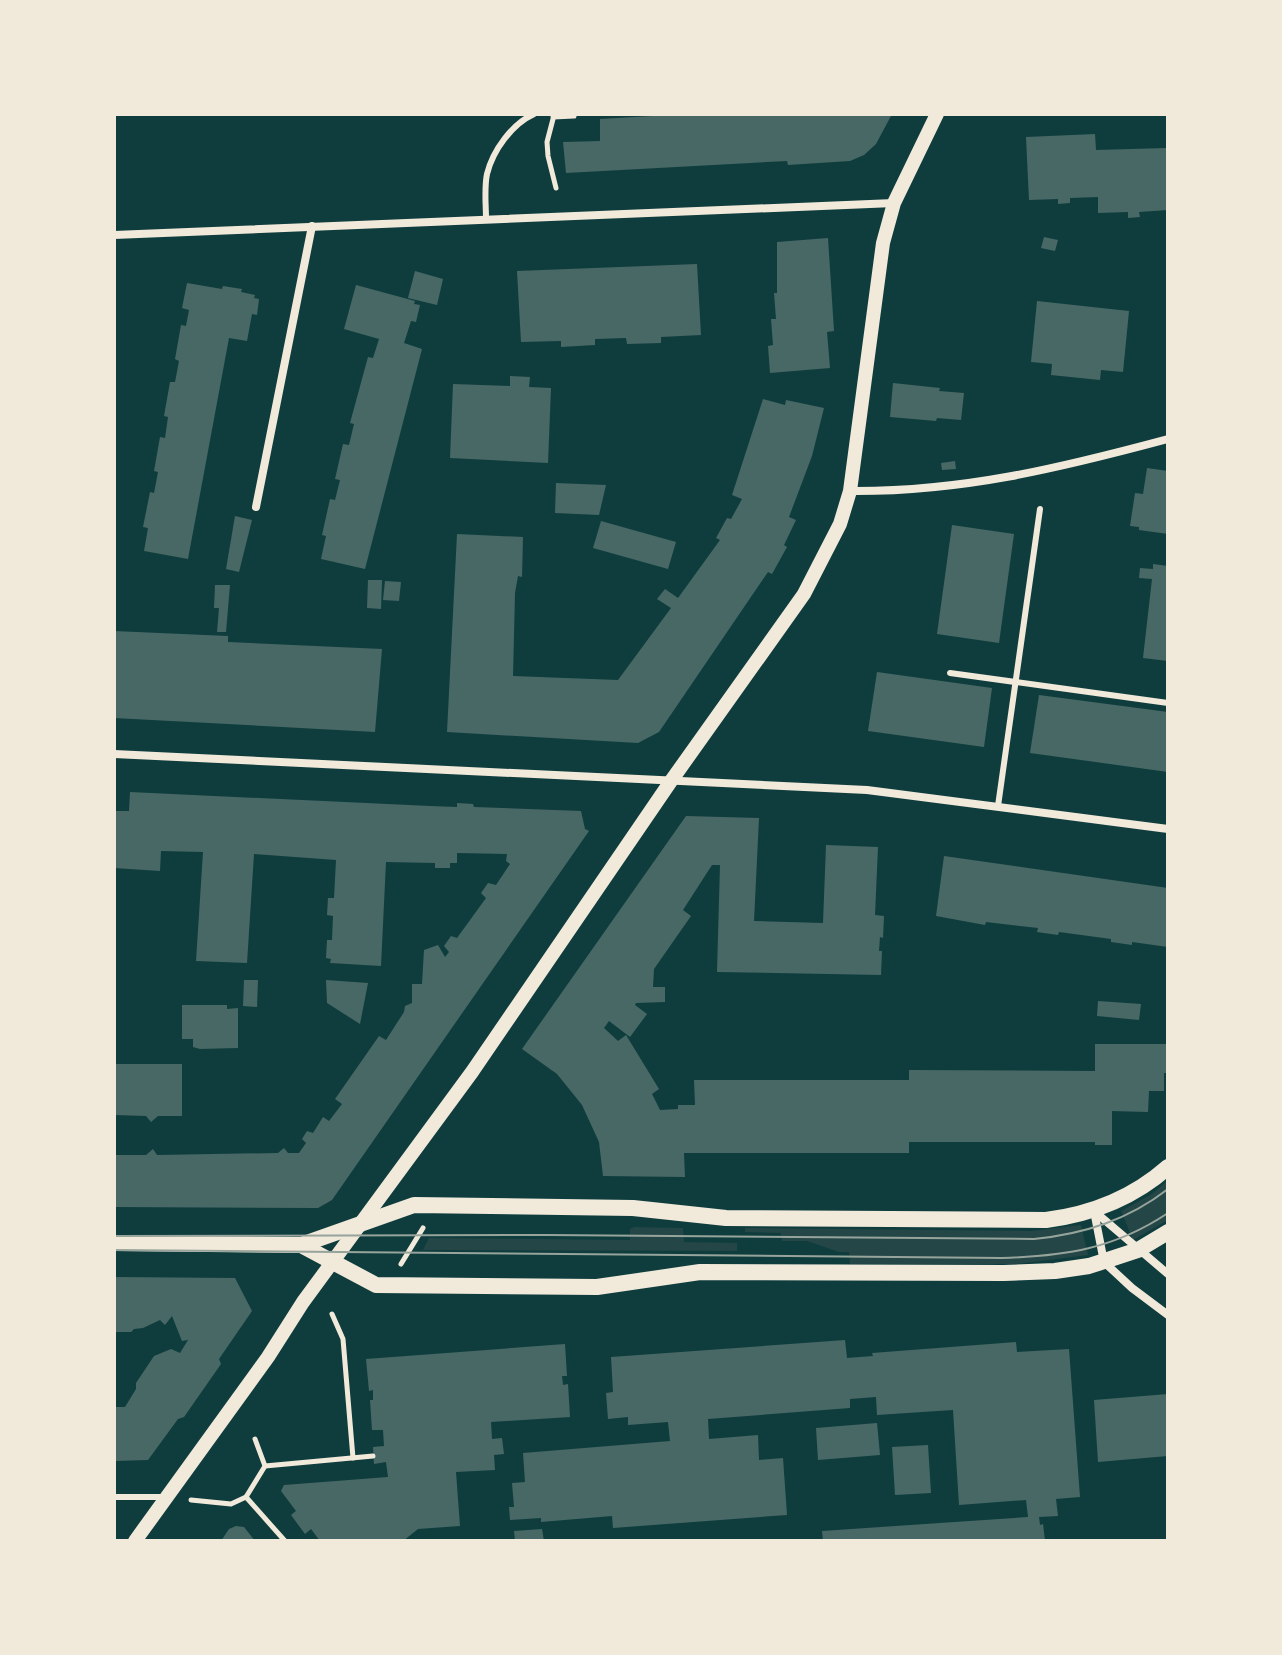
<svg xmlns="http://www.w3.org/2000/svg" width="1282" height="1655" font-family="'Alegreya Sans',sans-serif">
  <rect width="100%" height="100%" fill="#0f3d3e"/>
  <g fill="#244646">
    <polygon points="1168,1180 1168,1220 1133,1240 1121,1211 1152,1194"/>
    <polygon points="1081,1225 1088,1255 1017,1264 850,1264 849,1252 839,1252 807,1241 782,1241 781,1233 745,1232 745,1228 1031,1231"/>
    <polygon points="634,1227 683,1228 684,1242 737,1243 737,1251 423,1250 429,1238 630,1240 630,1229"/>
  </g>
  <g fill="#486865">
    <polygon points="687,114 892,114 876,144 864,155 850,161 788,165 787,161 566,173 563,142 600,141 600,119"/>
    <polygon points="1095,134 1096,150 1166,148 1168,210 1139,212 1140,217 1128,218 1128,212 1098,213 1098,197 1070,198 1070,203 1058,204 1058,199 1029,200 1026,137"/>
    <polygon points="1044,237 1058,240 1055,251 1041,248"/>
    <polygon points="828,238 834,331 827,332 830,368 770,373 768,346 773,345 771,319 776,319 774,293 777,293 777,242"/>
    <polygon points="697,264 701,335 661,337 661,343 627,344 626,338 595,339 595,345 561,347 561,341 521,342 517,271"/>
    <polygon points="415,271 443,279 437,305 408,298"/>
    <polygon points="187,283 222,289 223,286 242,289 241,292 255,295 254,298 259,299 257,315 252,314 247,341 229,338 188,559 144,551 148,528 143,527 150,492 154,493 158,472 154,471 160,437 165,438 168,417 164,416 170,382 175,382 179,361 175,359 181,325 186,326 189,310 182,308"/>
    <polygon points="356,285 415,301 414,304 420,305 416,322 411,321 404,343 422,349 365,569 321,559 326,536 322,535 330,499 335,500 340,480 335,479 343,444 349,445 354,424 350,423 368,357 373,358 379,339 344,329"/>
    <polygon points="1037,301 1129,311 1123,372 1101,370 1100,380 1051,375 1052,364 1031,362"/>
    <polygon points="510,376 530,377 529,387 551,388 548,463 450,458 453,384 510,386"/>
    <polygon points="893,383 940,388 939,391 964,393 961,420 937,418 936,421 890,417"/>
    <polygon points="763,399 785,405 786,400 824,408 812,456 789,517 796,520 784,545 787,547 772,574 768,572 659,732 638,743 447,732 457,534 523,537 522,577 518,576 515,593 513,676 618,680 671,608 657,599 665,589 678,598 720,540 716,538 727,518 731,519 742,499 732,495"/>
    <polygon points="955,461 956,469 942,470 941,463"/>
    <polygon points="1147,468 1168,471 1168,534 1139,530 1139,527 1130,526 1135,493 1143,494"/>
    <polygon points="556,483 606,485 599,515 555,513"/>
    <polygon points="235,516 252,520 239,572 226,569"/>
    <polygon points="601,521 676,542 668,569 593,548"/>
    <polygon points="952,525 1014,534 999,643 937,634"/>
    <polygon points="1153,564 1168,566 1168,661 1143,658 1152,579 1139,578 1140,568 1153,569"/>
    <polygon points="368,580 382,580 381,609 367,608"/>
    <polygon points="385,581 401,582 399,601 383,600"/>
    <polygon points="215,585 230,585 226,632 217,632 219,608 214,608"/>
    <polygon points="114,631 228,636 228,642 382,649 375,732 114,718"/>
    <polygon points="877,672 992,688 984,747 868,731"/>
    <polygon points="1039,695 1168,712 1168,772 1030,753"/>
    <polygon points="130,792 430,806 457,807 457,803 473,804 474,807 581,811 585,829 589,831 332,1200 318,1208 114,1207 114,1155 146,1155 153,1149 157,1155 278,1153 284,1148 288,1153 299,1153 306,1143 302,1139 307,1131 313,1133 323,1117 329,1121 342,1104 335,1099 379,1036 386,1040 404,1012 405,1006 412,1003 412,984 422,984 424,950 438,945 445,957 449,952 444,946 451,936 457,938 486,898 481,893 488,883 496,885 510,864 506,861 507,854 457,853 457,863 450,863 450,868 435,868 435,863 386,862 381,966 330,963 331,959 326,958 327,940 332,940 333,916 327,915 328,898 334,898 336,860 254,854 247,963 196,961 203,852 161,851 160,871 114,868 114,811 129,811"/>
    <polygon points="686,816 759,818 754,921 823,923 826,845 878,847 875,915 884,916 883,938 880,937 879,951 882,951 881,975 717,972 720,865 712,865 683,910 691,916 654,969 653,987 665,987 665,1002 636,1003 635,1005 647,1014 630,1037 609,1021 604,1028 618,1041 626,1035 659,1089 652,1094 660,1110 678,1109 678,1105 695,1105 694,1080 909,1080 909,1070 1095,1071 1095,1044 1168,1044 1168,1073 1164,1073 1164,1091 1149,1091 1148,1112 1112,1111 1112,1145 1095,1145 1095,1142 909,1142 909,1153 684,1153 685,1177 603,1176 599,1142 582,1105 557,1074 522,1049"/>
    <polygon points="944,856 1168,888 1168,947 1132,942 1132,945 1111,942 1111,939 1059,932 1058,935 1037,932 1038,928 986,922 985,925 936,916"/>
    <polygon points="244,980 258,980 257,1007 243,1006"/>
    <polygon points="326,980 368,983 360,1024 327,1003"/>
    <polygon points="1098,1001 1141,1004 1139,1020 1097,1016"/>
    <polygon points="182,1005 227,1005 227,1009 238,1008 238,1048 200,1049 193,1047 193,1039 182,1039"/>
    <polygon points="114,1064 182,1064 182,1116 158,1116 151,1122 146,1116 114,1115"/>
    <polygon points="114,1277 235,1278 252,1311 219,1359 221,1364 184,1417 178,1419 148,1460 114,1461 114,1407 125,1407 136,1389 136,1383 154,1356 171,1349 180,1353 188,1340 182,1341 172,1316 165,1325 160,1320 143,1328 134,1329 131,1332 114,1332"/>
    <polygon points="845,1340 847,1358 873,1356 872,1353 1016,1342 1017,1352 1069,1349 1080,1497 1056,1499 1058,1516 1039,1517 1040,1525 1043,1524 1045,1541 823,1541 822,1531 1028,1517 1026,1500 959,1505 953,1410 877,1415 876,1397 850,1399 850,1408 708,1419 709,1439 758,1435 759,1460 783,1458 787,1515 613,1528 612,1516 541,1522 541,1518 510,1520 509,1507 514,1507 512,1483 525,1482 523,1453 670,1441 668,1422 628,1425 628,1417 608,1419 606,1393 613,1392 611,1357"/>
    <polygon points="565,1344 567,1376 562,1376 563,1385 568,1384 570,1417 491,1422 492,1439 502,1438 504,1454 494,1455 495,1470 456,1472 460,1526 418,1529 403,1541 320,1541 311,1529 305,1534 291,1515 296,1511 281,1491 284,1485 388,1477 386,1462 374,1464 373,1447 384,1446 383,1430 372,1430 370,1400 373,1400 373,1390 369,1391 366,1359"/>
    <polygon points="1168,1394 1168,1456 1098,1462 1094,1400"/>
    <polygon points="877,1423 880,1455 818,1460 816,1428"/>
    <polygon points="928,1445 931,1493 895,1495 892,1447"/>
    <polygon points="236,1526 244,1527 255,1541 221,1541 229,1529"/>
    <polygon points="542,1529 544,1541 515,1541 514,1531"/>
  </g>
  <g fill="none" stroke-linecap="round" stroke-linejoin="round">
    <g stroke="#f1e9da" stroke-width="5">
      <polyline points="553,117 574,116"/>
      <polyline points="553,119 547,142 548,156 556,188"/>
      <polyline points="401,1264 423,1228"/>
      <polyline points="332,1314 343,1339 353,1458"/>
      <polyline points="265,1466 373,1456"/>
      <polyline points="246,1497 265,1466 255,1439"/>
      <polyline points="191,1500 231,1504 246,1497 285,1541"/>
    </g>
    <g stroke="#f1e9da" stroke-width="6">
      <path d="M486,219C486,205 484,188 487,174C493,150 512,124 534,114"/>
      <polyline points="950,673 1168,703"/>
      <polyline points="998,806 1040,509"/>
      <polyline points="114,1497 163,1497"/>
    </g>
    <g stroke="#f1e9da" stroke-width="8">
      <polyline points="114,235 894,203"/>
      <path d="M850,491C962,492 1060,468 1168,439"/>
      <polyline points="256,507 312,226"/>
      <polyline points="114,754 867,790 1168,829"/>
      <polyline points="1094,1211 1104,1262 1132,1288 1168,1315"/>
      <polyline points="1094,1211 1168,1274"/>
    </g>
    <polyline stroke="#f1e9da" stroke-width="14" points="135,1541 268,1357 303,1302 472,1072 671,781 804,594 840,524 850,491 883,243 894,203 937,114"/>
    <g stroke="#f1e9da" stroke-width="16">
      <path d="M114,1243L301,1245L414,1205L633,1208L726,1218L1046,1220C1093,1214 1133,1198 1168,1167"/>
      <polyline points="301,1245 376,1285 597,1287 700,1272 1004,1273 1055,1271 1089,1266 1138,1250 1168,1232"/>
    </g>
    <g stroke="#97a49c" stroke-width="2">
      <path d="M114,1236L547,1235L1034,1239C1084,1234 1128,1220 1168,1189"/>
      <path d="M114,1250L1002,1258C1065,1256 1114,1249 1168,1213"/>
    </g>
  </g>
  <rect width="1282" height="1655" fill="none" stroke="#f1e9da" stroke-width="232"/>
</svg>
